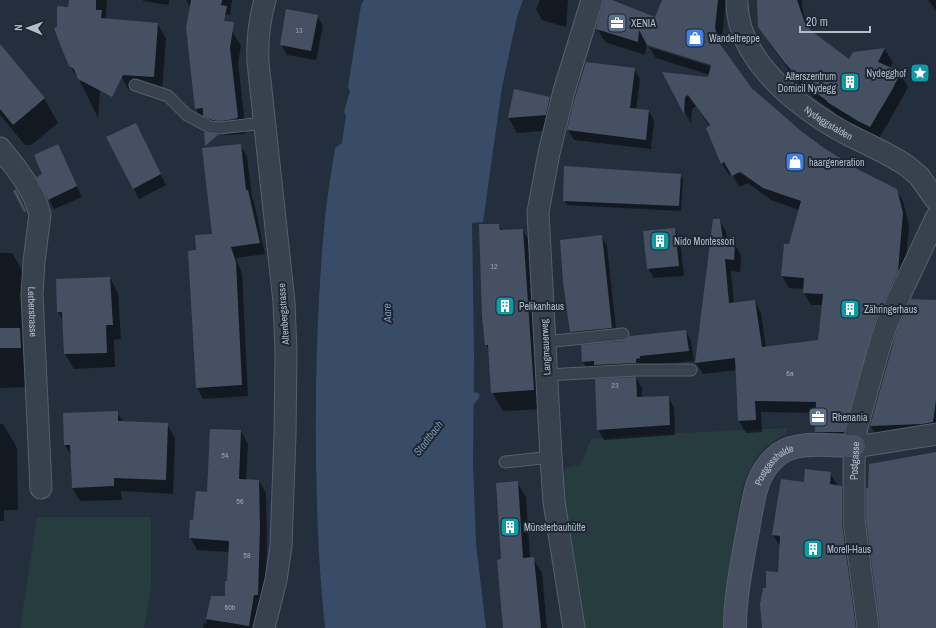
<svg xmlns="http://www.w3.org/2000/svg" width="936" height="628" font-family="'Archivo Narrow',sans-serif">
  <rect width="100%" height="100%" fill="#242f3e"/>
  <g fill="#263c3f">
    <path d="M788,428C782,438 781,436 772,442C764,448 757,456 752,465C739,487 738,515 734,539C730,569 723,598 724,628H582L561,489L564,472L566,468L581,464L591,439L636,435Z"/>
    <polygon points="37,517 151,517 151,589 144,628 20,628"/>
  </g>
  <path fill="#394c67" d="M364,0H523L517,17L502,87L483,222L472,223L474,354L473,465L476,544L486,628H325C322,596 319,564 318,531C314,431 315,329 324,229C326,202 331,175 335,148L342,143L346,115L344,112L350,91L348,87L361,5Z"/>
  <g fill="#0007">
    <polygon points="70,0 107,0 98,118 80,81 70,66 58,27 69,8"/>
    <polygon points="143,0 169,0 169,5 143,1"/>
    <polygon points="186,0 232,0 230,15 191,9"/>
    <polygon points="540,0 568,0 566,27 542,20 536,9"/>
    <polygon points="605,0 609,0 656,18 663,0 726,0 721,49 753,92 800,132 824,149 858,171 896,189 903,201 909,226 904,284 850,444 823,444 816,432 816,413 761,412 762,432 746,433 739,421 737,370 703,374 696,363 720,220 726,232 728,242 734,243 741,255 740,272 731,271 734,304 755,301 761,313 766,348 819,341 823,305 811,305 804,293 804,289 789,288 782,276 785,245 790,245 799,210 771,200 748,183 739,187 732,174 729,175 722,164 707,129 710,127 696,106 692,109 691,123 663,73 709,78 710,75 656,58 649,47 716,68 717,66 647,42 645,55 605,42 597,28"/>
    <polygon points="758,0 802,0 803,12 809,30 849,60 854,53 885,49 893,63 890,68 900,73 908,87 899,104 878,140 836,116 834,112 812,96 793,76 768,41 760,27"/>
    <polygon points="928,0 936,0 936,10"/>
    <polygon points="317,16 323,26 316,60 287,55 281,44"/>
    <polygon points="158,24 166,39 162,92 128,89 120,74"/>
    <polygon points="232,31 241,46 238,63 246,132 244,134 229,135 221,135 213,130 204,123 196,109"/>
    <polygon points="0,46 44,98 58,123 31,145 25,145 0,115"/>
    <polygon points="634,69 640,79 636,110 649,111 654,121 651,149 574,140 568,130 575,101"/>
    <polygon points="515,91 549,98 558,113 554,130 517,133 509,118"/>
    <polygon points="136,124 166,185 139,199 108,138"/>
    <polygon points="240,145 247,156 252,197 254,202 265,254 236,258 242,274 248,396 203,399 197,387 197,251 213,235"/>
    <polygon points="63,156 82,197 54,209 49,199 43,174"/>
    <polygon points="680,175 683,179 681,211 567,205 564,200"/>
    <polygon points="499,225 502,231 523,230 533,248 544,409 503,411 492,392 489,351 486,344"/>
    <polygon points="674,229 680,239 684,276 654,278 648,268"/>
    <polygon points="601,236 607,246 617,338 577,342 571,332 564,282"/>
    <polygon points="0,253 12,253 26,277 30,387 0,388"/>
    <polygon points="110,278 118,293 121,339 114,340 115,367 74,369 65,354 64,322 58,312"/>
    <polygon points="936,301 936,440 880,443 871,426 898,331"/>
    <polygon points="686,331 691,341 694,361 589,372 583,362 582,346 624,342"/>
    <polygon points="636,378 642,388 642,398 668,397 674,407 675,435 604,440 598,429"/>
    <polygon points="117,412 124,423 167,424 175,438 173,494 121,491 122,500 80,501 72,488 71,456 65,445"/>
    <polygon points="0,424 3,424 17,448 18,510 4,510 4,521 0,521"/>
    <polygon points="241,431 248,444 246,480 259,481 266,493 267,540 265,607 258,628 203,628 204,623 206,624 211,597 226,597 228,582 229,552 197,550 190,537 194,521"/>
    <polygon points="830,473 838,486 841,487 850,501 862,628 763,628 767,589 779,573 781,548 773,535 805,483"/>
    <polygon points="517,482 526,497 530,558 533,558 542,573 547,628 504,628 502,560"/>
  </g>
  <g fill="none" stroke-linecap="round" stroke-linejoin="round">
    <polyline stroke="#394c67" stroke-width="7" points="467,407 476,396"/>
  </g>
  <g fill="#455162">
    <polygon points="69,0 96,0 96,10 102,10 101,18 158,23 154,77 123,75 112,97 78,79 74,69 69,66 61,47 54,28 57,27 57,6 68,7"/>
    <polygon points="191,0 222,0 221,5 227,6 224,21 234,22 230,48 238,117 235,119 220,121 212,120 203,116 203,108 195,109 186,28"/>
    <polygon points="604,0 612,0 655,17 662,0 718,0 715,28 720,44 753,90 754,90 801,131 824,148 859,170 897,189 903,213 898,271 875,322 844,432 815,432 816,402 755,401 756,420 738,421 735,358 695,363 713,219 720,219 723,241 735,242 734,260 725,259 729,303 755,300 762,347 818,340 823,294 803,293 804,278 781,276 784,244 789,244 801,201 763,188 740,172 732,176 724,162 721,164 706,128 710,125 688,95 685,97 684,114 662,72 708,77 711,65 647,45 639,30 638,42 596,29"/>
    <polygon points="757,0 797,0 806,26 818,36 849,59 853,52 885,48 878,62 901,72 892,90 870,127 858,121 827,102 827,101 803,83 784,62 758,27"/>
    <polygon points="286,9 318,15 311,51 280,45"/>
    <polygon points="0,44 45,98 13,125 0,109"/>
    <polygon points="586,62 635,68 630,108 649,110 646,140 567,130 574,101"/>
    <polygon points="514,89 550,97 546,115 508,118"/>
    <polygon points="136,123 161,174 133,189 106,137"/>
    <polygon points="204,132 218,135 205,146"/>
    <polygon points="58,144 77,186 48,200 37,177 42,174 34,155"/>
    <polygon points="241,144 246,190 248,190 260,243 231,247 236,262 242,385 196,388 188,251 196,250 195,235 212,234 202,148"/>
    <polygon points="564,166 681,174 679,206 563,201"/>
    <polygon points="16,189 26,211 24,212 13,191"/>
    <polygon points="479,224 499,224 500,230 523,229 534,390 491,393 488,345 485,345 482,316"/>
    <polygon points="675,228 679,266 647,269 643,231"/>
    <polygon points="602,235 612,328 570,332 563,282 560,240"/>
    <polygon points="110,277 113,325 106,325 107,353 64,354 62,312 57,312 56,279"/>
    <polygon points="911,299 936,300 936,400 933,422 922,424 870,426 897,330"/>
    <polygon points="0,328 20,328 21,348 0,348"/>
    <polygon points="686,330 689,351 640,356 640,358 636,359 636,363 594,365 594,361 582,362 581,345 624,341 627,339 630,336"/>
    <polygon points="636,377 637,397 669,396 670,425 597,430 595,379"/>
    <polygon points="118,411 118,421 168,423 166,480 114,478 114,486 72,488 70,445 64,445 63,413"/>
    <polygon points="210,429 241,430 239,479 259,480 260,527 258,595 254,595 249,626 206,619 211,596 225,596 225,581 227,581 229,541 189,538 190,520 193,520 196,491 207,492"/>
    <polygon points="936,452 936,628 880,628 866,520 866,488 868,488 869,464"/>
    <polygon points="805,469 831,472 830,484 842,486 842,522 856,628 762,628 760,604 763,588 766,588 766,571 778,572 780,536 772,535 781,479 804,482"/>
    <polygon points="518,481 523,558 534,557 541,628 503,628 497,560 501,559 496,483"/>
  </g>
  <g fill="none" stroke-linecap="round" stroke-linejoin="round">
    <defs>
      <g id="lane">
        <polyline points="135,85 168,96 187,115 210,127 220,128 264,123"/>
        <polyline points="545,342 623,334"/>
        <polyline points="547,375 637,370 691,370"/>
        <polyline points="505,462 551,457"/>
      </g>
      <g id="street">
        <path id="s1" d="M737,0C736,60 798,107 845,133C866,144 888,153 907,166L919,176L936,200"/>
        <path id="s2" d="M0,148L16,168L27,184L34,197L40,214L34,262L32,295L41,488"/>
        <polyline points="854,446 868,445 936,434"/>
        <path d="M264,628L276,580L281,546L285,434L286,353L284,302L258,62C257,40 259,21 265,0"/>
        <polyline points="574,628 554,502 551,457 538,212 549,153 564,91 592,0"/>
        <path id="s3" d="M868,628L854,521V462L856,431L879,348L886,326L898,299L936,218"/>
      </g>
      <g id="secondary">
        <path id="s4" d="M735,628C735,598 741,569 746,540C750,521 752,501 758,483C762,472 770,461 779,454C797,440 833,446 854,446"/>
      </g>
    </defs>
    <use href="#lane" stroke="#565f6c" stroke-width="13"/>
    <use href="#street" stroke="#565f6c" stroke-width="23"/>
    <use href="#secondary" stroke="#565f6c" stroke-width="24"/>
    <use href="#lane" stroke="#38414e" stroke-width="11"/>
    <use href="#street" stroke="#38414e" stroke-width="21"/>
    <use href="#secondary" stroke="#465061" stroke-width="22"/>
  </g>
  <defs>
    <symbol id="office-square" viewBox="-11 -11 22 22"><rect x="-9" y="-9" width="18" height="18" rx="4" fill="#5c6f8a" stroke="#1d2633"/><path d="M-6-3h4V-5.5h4V-3h4V5H-6ZM-1-4.5V-3h2v-1.5ZM-6 0V1H6V0Z" fill="#fff"/></symbol>
    <symbol id="shop-square" viewBox="-11 -11 22 22"><rect x="-9" y="-9" width="18" height="18" rx="4" fill="#3f7fe0" stroke="#1d2633"/><path d="M-5-2.5h2.3a2.7 3.5 0 0 1 5.4 0H5L5.5 6h-11ZM-1.5-2.5h3a1.5 2.3 0 0 0-3 0Z" fill="#fff"/></symbol>
    <symbol id="sight-square" viewBox="-11 -11 22 22"><rect x="-9" y="-9" width="18" height="18" rx="4" fill="#0f9aa8" stroke="#1d2633"/><path d="M0-6L1.8-2.2L6-1.7L2.9 1.2L3.7 5.4L0 3.3L-3.7 5.4L-2.9 1.2L-6-1.7L-1.8-2.2Z" fill="#fff"/></symbol>
    <symbol id="building-square" viewBox="-11 -11 22 22"><rect x="-9" y="-9" width="18" height="18" rx="4" fill="#0f9aa8" stroke="#1d2633"/><path d="M-4-6H4V6H1V3H-1V6H-4ZM-2.5-4.3h1.7v1.8h-1.7ZM.8-4.3h1.7v1.8H.8ZM-2.5-1h1.7V.8h-1.7ZM.8-1h1.7V.8H.8Z" fill="#fff"/></symbol>
  </defs>
  <g fill-rule="evenodd">
    <use href="#office-square" x="606" y="12" width="22" height="22"/>
    <use href="#shop-square" x="684" y="27" width="22" height="22"/>
    <use href="#sight-square" x="909" y="62" width="22" height="22"/>
    <use href="#building-square" x="839" y="71" width="22" height="22"/>
    <use href="#shop-square" x="784" y="151" width="22" height="22"/>
    <use href="#building-square" x="649" y="230" width="22" height="22"/>
    <use href="#building-square" x="494" y="295" width="22" height="22"/>
    <use href="#building-square" x="839" y="298" width="22" height="22"/>
    <use href="#office-square" x="807" y="406" width="22" height="22"/>
    <use href="#building-square" x="499" y="516" width="22" height="22"/>
    <use href="#building-square" x="802" y="538" width="22" height="22"/>
  </g>
  <g text-anchor="middle" stroke-width="4" stroke-linejoin="round" paint-order="stroke">
    <g font-size="8" fill="#98a1af">
      <text x="299" y="33">13</text>
      <text x="494" y="269">12</text>
      <text x="790" y="376">6a</text>
      <text x="615" y="388">23</text>
      <text x="225" y="458">54</text>
      <text x="240" y="504">56</text>
      <text x="247" y="558">58</text>
      <text x="230" y="610">60b</text>
    </g>
    <g font-size="10" fill="#b4bcc9" stroke="#1d2633" text-anchor="start">
      <text x="631" y="27">XENIA</text>
      <text x="709" y="42">Wandeltreppe</text>
      <text x="906" y="77" text-anchor="end">Nydegghof</text>
      <text x="836" y="80" text-anchor="end">Alterszentrum<tspan x="836" dy="12">Domicil Nydegg</tspan></text>
      <text x="809" y="166">haargeneration</text>
      <text x="674" y="245">Nido Montessori</text>
      <text x="519" y="310">Pelikanhaus</text>
      <text x="864" y="313">Zähringerhaus</text>
      <text x="832" y="421">Rhenania</text>
      <text x="524" y="531">Münsterbauhütte</text>
      <text x="827" y="553">Morell-Haus</text>
    </g>
    <g font-size="10" fill="#b4bcc9" stroke="#1d2633">
      <text dy="4" stroke="none"><textPath href="#s1" startOffset="160">Nydeggstalden</textPath></text>
      <text dy="4" stroke="none"><textPath href="#s2" startOffset="176">Lerberstrasse</textPath></text>
      <text transform="translate(283 314) rotate(-94)" y="4">Altenbergstrasse</text>
      <text transform="translate(545 347) rotate(-93)" y="4">Langmauerweg</text>
      <text dy="4" stroke="none"><textPath href="#s3" startOffset="168">Postgasse</textPath></text>
      <text dy="4" stroke="none"><textPath href="#s4" startOffset="172">Postgasshalde</textPath></text>
    </g>
    <g font-size="11" font-style="italic" fill="#7c92b1" stroke="#1d2633">
      <text transform="translate(387 313) rotate(-93)" y="4">Aare</text>
      <text transform="translate(428 438) rotate(-52)" y="4">Stadtbach</text>
    </g>
  </g>
  <g transform="translate(28 28) rotate(272)" stroke="#1d2633" stroke-width="3" paint-order="stroke">
  <path d="M0-3L7 15L0 10L-7 15Z" fill="#b4bcc9"/>
  <text y="-6" font-size="11" font-weight="bold" text-anchor="middle" fill="#b4bcc9">N</text>
  </g>
  <path d="M800 26v6h70v-6" fill="none" stroke="#b4bcc9" stroke-width="2"/>
  <text x="806" y="26" font-size="12" fill="#b4bcc9" stroke="#1d2633" stroke-width="3" paint-order="stroke">20 m</text>
</svg>
